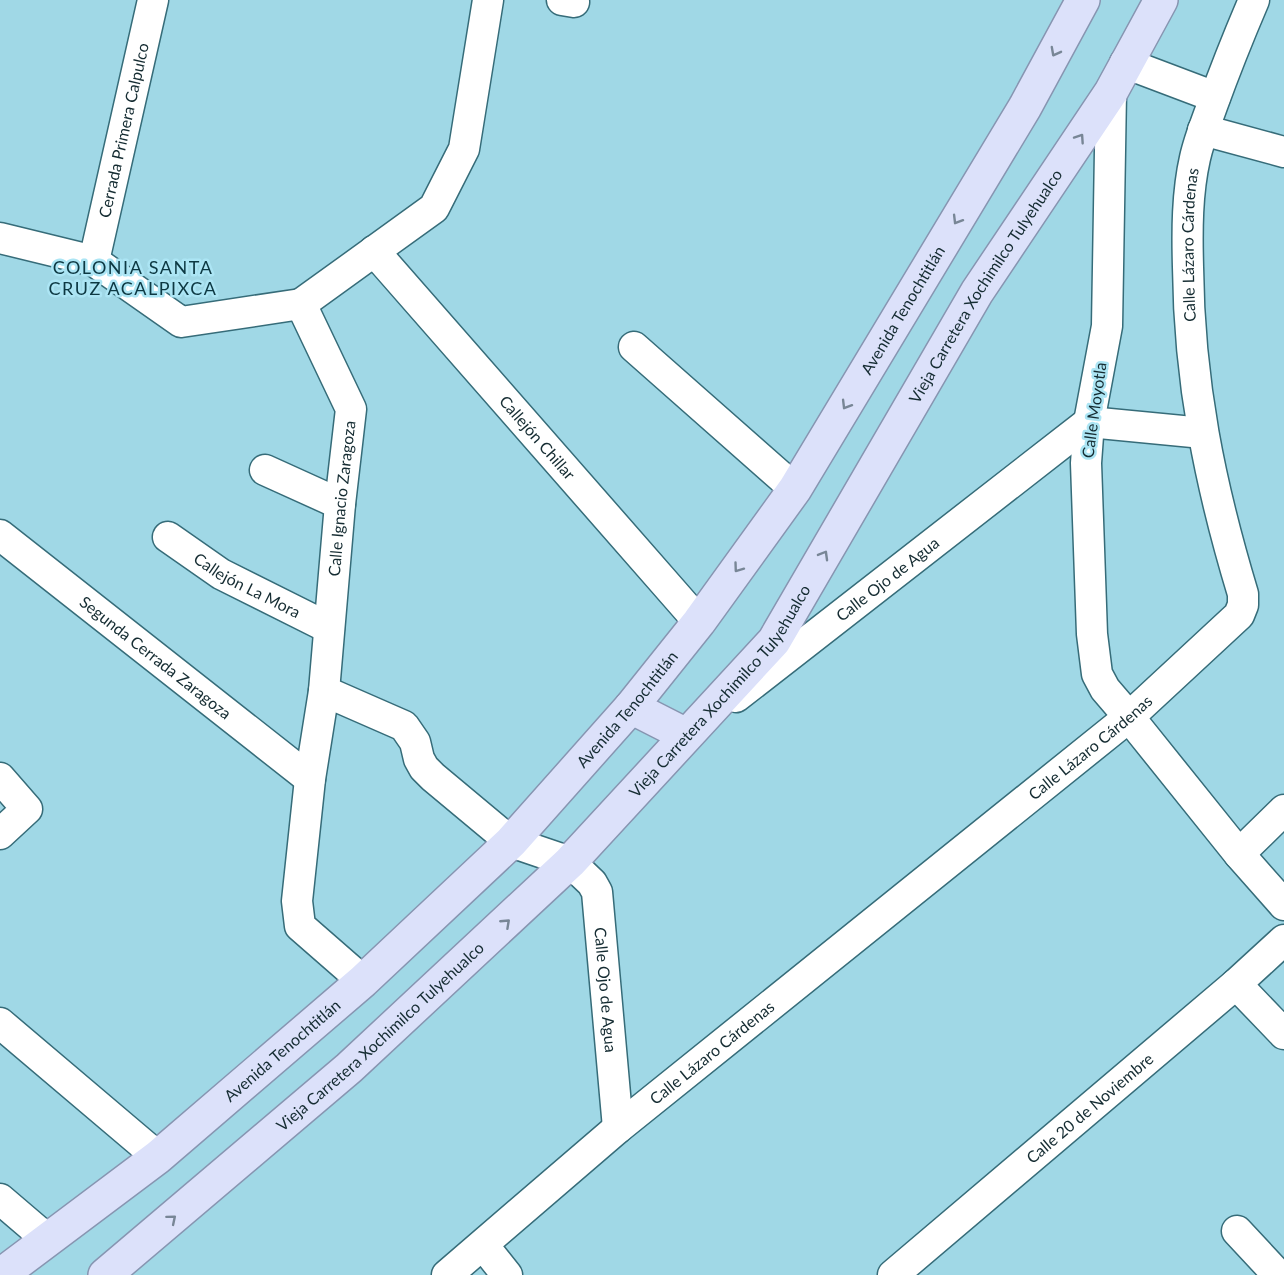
<svg xmlns="http://www.w3.org/2000/svg" width="1284" height="1275" font-family="Lato,sans-serif">
  <rect width="100%" height="100%" fill="#a0d8e6"/>
  <g fill="none" stroke-linecap="round" stroke-linejoin="round">
    <defs>
      <g id="minor">
        <polyline points="562,0 574,2"/>
        <polyline points="1125,63 1215,97"/>
        <polyline points="1111,92 1107,326 1089,422 1086,463 1092,634 1097,674 1105,689 1129,717 1239,854 1284,905"/>
        <polyline points="1203,130 1284,152"/>
        <polyline points="0,238 94,261 181,322 301,304"/>
        <path id="s1" d="M374,251L699,622"/>
        <path id="s2" d="M94,261L153,0"/>
        <polyline points="634,347 795,489"/>
        <polyline points="265,470 340,504"/>
        <path id="s3" d="M0,535L310,779"/>
        <path id="s4" d="M168,537L221,574L329,628"/>
        <path id="s5" d="M324,691L404,726L415,742L419,759L424,768L433,777L511,842L570,862L592,883L597,892L618,1128"/>
        <path id="s6" d="M736,697L1089,422L1203,433"/>
        <polyline points="0,778 27,809 0,834"/>
        <polyline points="1239,854 1284,810"/>
        <path id="s7" d="M363,981L300,926L297,901L310,779L324,691L340,504L351,409L301,304L434,208L464,149L488,0"/>
        <polyline points="1236,984 1284,1034"/>
        <polyline points="0,1023 158,1157"/>
        <polyline points="0,1199 48,1240"/>
        <polyline points="1237,1231 1278,1275"/>
        <polyline points="483,1245 507,1275"/>
        <path id="s8" d="M447,1275L618,1128L1129,717L1239,615L1243,605V594C1210,485 1189,382 1188,267C1187,231 1187,193 1195,158C1199,140 1206,123 1212,106C1225,70 1239,35 1254,0"/>
        <path id="s9" d="M893,1275L1236,984L1284,940"/>
      </g>
      <g id="major">
        <polyline points="631,707 686,735"/>
        <path id="s10" d="M1,1275L158,1157L363,981L511,842L631,707L699,622L795,489L1025,107L1083,0"/>
        <path id="s11" d="M105,1275L349,1068L570,862L774,641L977,292L1111,92L1161,0"/>
      </g>
    </defs>
    <use href="#minor" stroke="#366c79" stroke-width="33"/>
    <use href="#major" stroke="#8795b1" stroke-width="36"/>
    <use href="#minor" stroke="#fff" stroke-width="30"/>
    <use href="#major" stroke="#dce1fa" stroke-width="33"/>
  </g>
  <defs><path id="oneway-chevron" d="M-2-3.5L2.5 0L-2 3.5" fill="none" stroke-width="1.6" stroke-linecap="round" stroke-linejoin="round" transform="scale(1.5)"/></defs>
  <g stroke="#788696">
    <use href="#oneway-chevron" transform="translate(1055 52) rotate(118)"/>
    <use href="#oneway-chevron" transform="translate(1080 138) rotate(-56)"/>
    <use href="#oneway-chevron" transform="translate(957 220) rotate(121)"/>
    <use href="#oneway-chevron" transform="translate(846 405) rotate(121)"/>
    <use href="#oneway-chevron" transform="translate(824 555) rotate(-60)"/>
    <use href="#oneway-chevron" transform="translate(738 568) rotate(126)"/>
    <use href="#oneway-chevron" transform="translate(506 923) rotate(-43)"/>
    <use href="#oneway-chevron" transform="translate(172 1219) rotate(-40)"/>
  </g>
  <g text-anchor="middle" stroke-width="5" stroke-linejoin="round" paint-order="stroke">
    <g font-size="16" fill="#152c32" stroke="#ace5f4">
      <text dy="6" stroke="none"><textPath href="#s2" startOffset="134">Cerrada Primera Calpulco</textPath></text>
      <text dy="6" stroke="none"><textPath href="#s8" startOffset="1408">Calle Lázaro Cárdenas</textPath></text>
      <text dy="6" stroke="none"><textPath href="#s11" startOffset="1336">Vieja Carretera Xochimilco Tulyehualco</textPath></text>
      <text dy="6" stroke="none"><textPath href="#s10" startOffset="1332">Avenida Tenochtitlán</textPath></text>
      <text transform="translate(1094 410) rotate(-82)" y="6">Calle Moyotla</text>
      <text dy="6" stroke="none"><textPath href="#s1" startOffset="248">Callejón Chillar</textPath></text>
      <text dy="6" stroke="none"><textPath href="#s7" startOffset="514">Calle Ignacio Zaragoza</textPath></text>
      <text dy="6" stroke="none"><textPath href="#s6" startOffset="192">Calle Ojo de Agua</textPath></text>
      <text dy="6" stroke="none"><textPath href="#s4" startOffset="93">Callejón La Mora</textPath></text>
      <text dy="6" stroke="none"><textPath href="#s3" startOffset="198">Segunda Cerrada Zaragoza</textPath></text>
      <text dy="6" stroke="none"><textPath href="#s11" startOffset="850">Vieja Carretera Xochimilco Tulyehualco</textPath></text>
      <text dy="6" stroke="none"><textPath href="#s10" startOffset="846">Avenida Tenochtitlán</textPath></text>
      <text dy="6" stroke="none"><textPath href="#s8" startOffset="832">Calle Lázaro Cárdenas</textPath></text>
      <text dy="6" stroke="none"><textPath href="#s5" startOffset="450">Calle Ojo de Agua</textPath></text>
      <text dy="6" stroke="none"><textPath href="#s11" startOffset="364">Vieja Carretera Xochimilco Tulyehualco</textPath></text>
      <text dy="6" stroke="none"><textPath href="#s10" startOffset="360">Avenida Tenochtitlán</textPath></text>
      <text dy="6" stroke="none"><textPath href="#s8" startOffset="346">Calle Lázaro Cárdenas</textPath></text>
      <text dy="6" stroke="none"><textPath href="#s9" startOffset="258">Calle 20 de Noviembre</textPath></text>
    </g>
    <g font-size="18" letter-spacing="1.5" fill="#0d3842" stroke="#ace5f4">
      <text x="133" y="274">COLONIA SANTA<tspan x="133" dy="21">CRUZ ACALPIXCA</tspan></text>
    </g>
  </g>
</svg>
